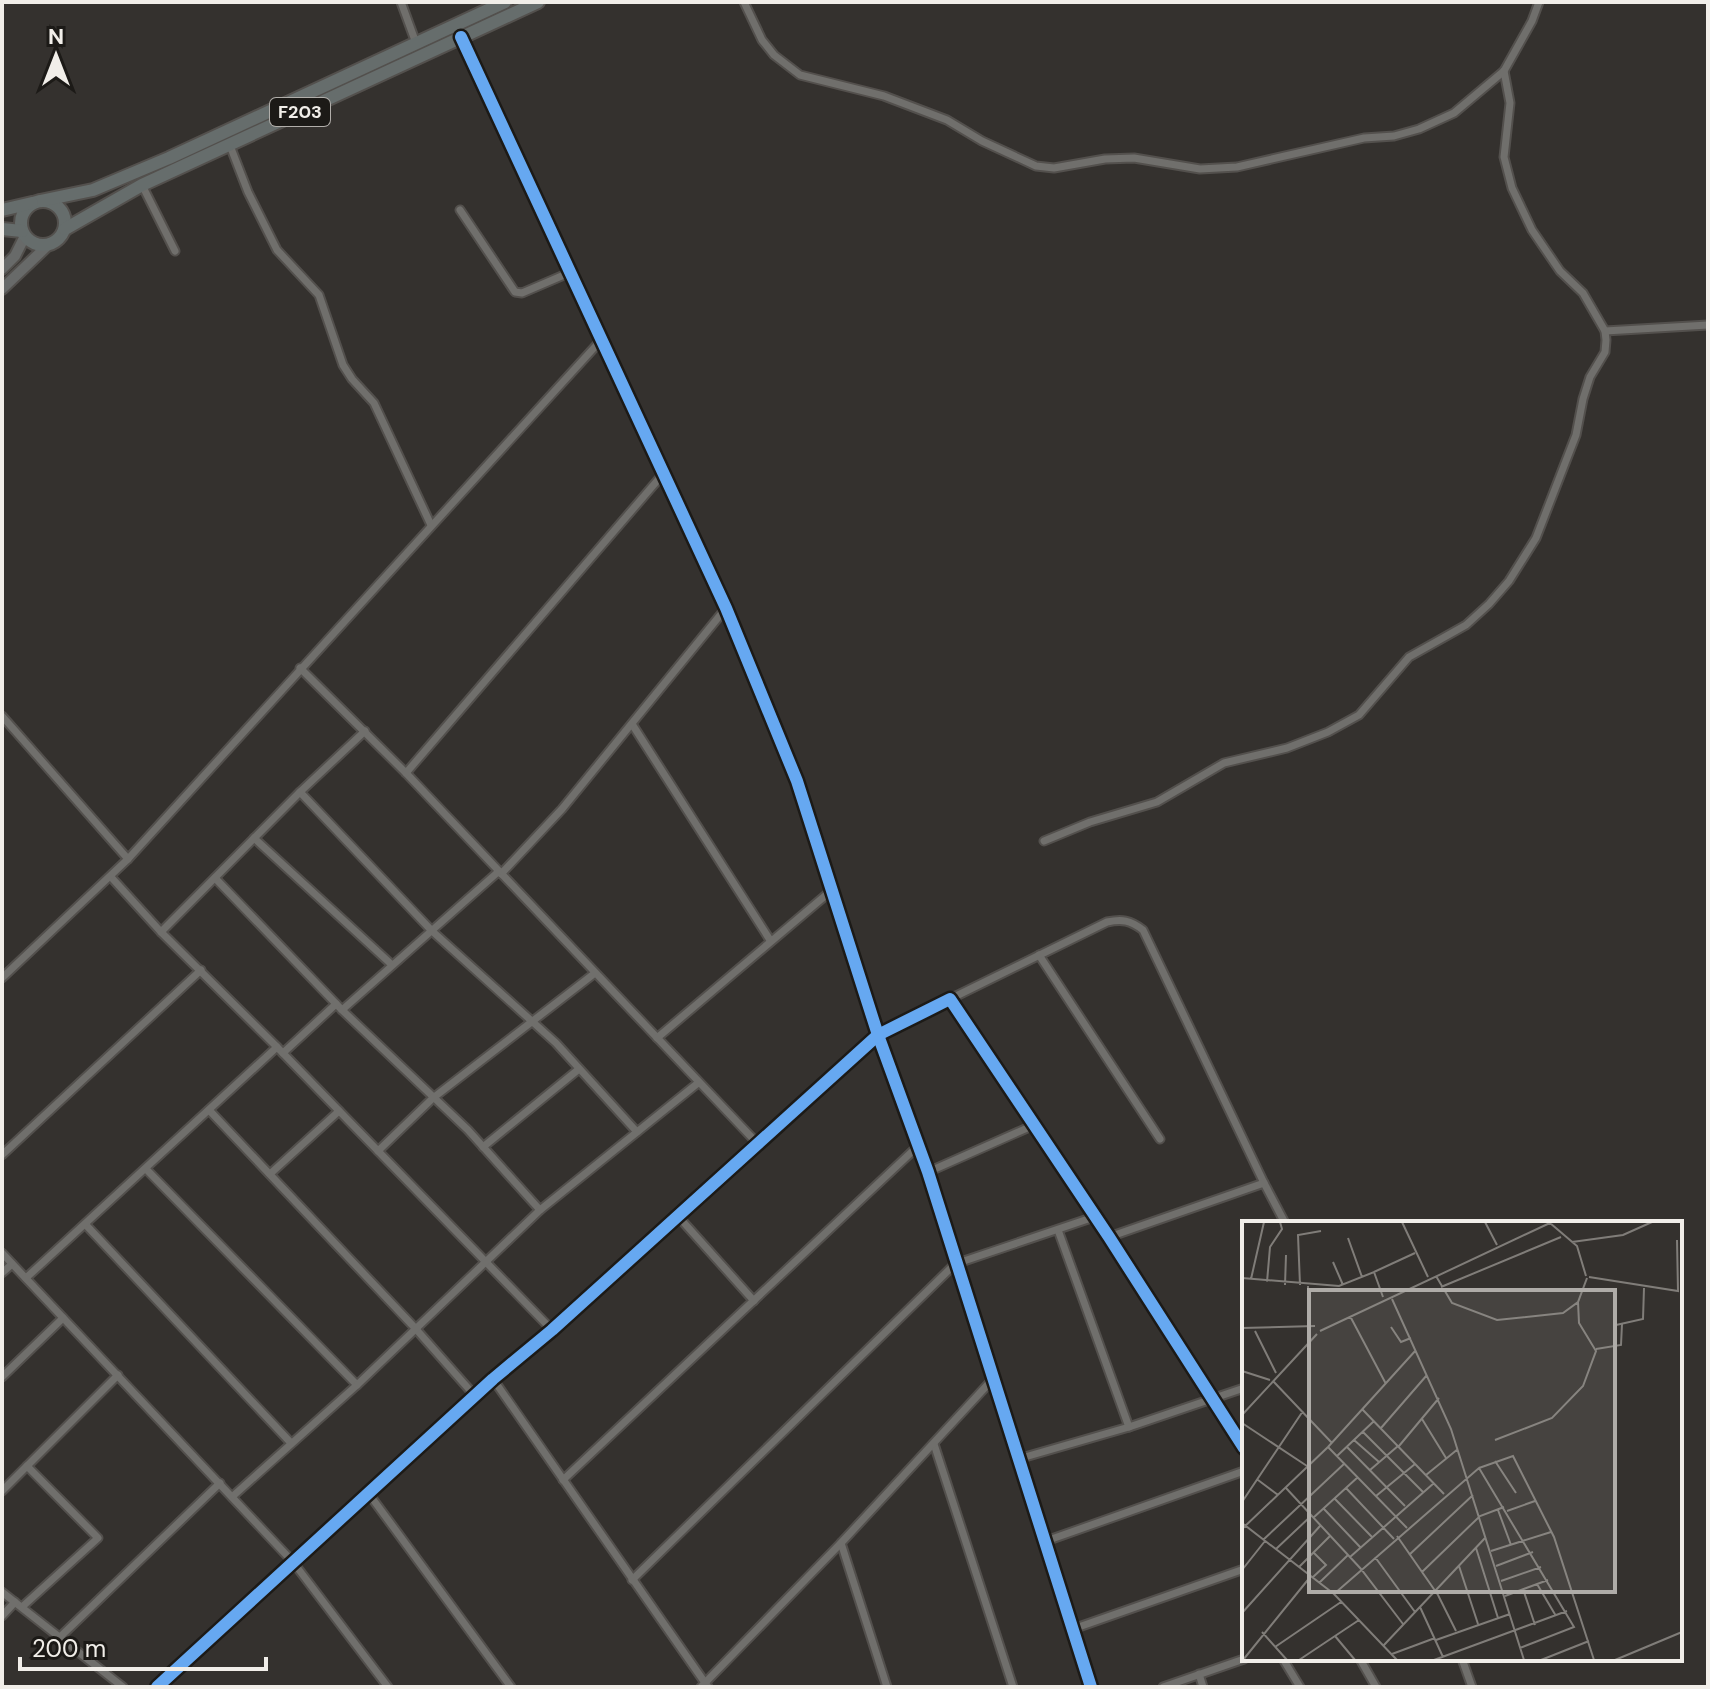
<svg xmlns="http://www.w3.org/2000/svg" width="1710" height="1689" font-family="'DM Sans',sans-serif">
  <rect width="100%" height="100%" fill="#34312e"/>
  <g fill="none" stroke-linecap="round" stroke-linejoin="round">
    <defs>
      <g id="street">
        <polyline points="401,2 416,43"/>
        <polyline points="744,2 762,40 774,55 800,75 884,96 947,120 982,141 1036,166 1054,168 1105,159 1134,158 1200,169 1237,167 1364,138 1394,136 1419,129 1454,113 1504,71 1532,21 1539,2"/>
        <polyline points="461,37 726,608 797,781 878,1035 928,1172 1091,1687"/>
        <polyline points="229,143 248,192 277,250 319,295 343,365 352,379 374,403 431,525"/>
        <polyline points="142,185 175,251"/>
        <polyline points="460,210 515,292 522,293 571,272"/>
        <polyline points="1605,331 1708,325"/>
        <polyline points="300,668 406,773 757,1143"/>
        <polyline points="2,716 128,859"/>
        <polyline points="632,724 770,940"/>
        <polyline points="406,773 663,474"/>
        <polyline points="300,792 432,931 556,1043 637,1132"/>
        <polyline points="254,838 391,964"/>
        <polyline points="1044,841 1090,822 1157,802 1224,763 1287,748 1328,732 1359,715 1409,657 1466,625 1489,604 1509,581 1536,538 1576,435 1583,399 1590,377 1605,352 1606,340 1605,331 1583,293 1560,271 1532,230 1512,188 1504,157 1510,103 1504,71"/>
        <polyline points="501,874 562,809 726,608"/>
        <polyline points="111,877 161,932 277,1047 552,1330"/>
        <polyline points="215,878 342,1010 468,1130 540,1210"/>
        <polyline points="161,932 300,792 365,731"/>
        <polyline points="1039,955 1160,1139"/>
        <polyline points="2,978 128,859 603,338"/>
        <path d="M950,999L1107,922C1122,919 1130,920 1143,930L1264,1183L1285,1223"/>
        <polyline points="342,1010 498,872"/>
        <polyline points="657,1038 832,890"/>
        <polyline points="283,1053 336,1004"/>
        <polyline points="209,1110 415,1328 475,1396"/>
        <polyline points="483,1147 579,1069"/>
        <polyline points="378,1151 433,1098 595,973"/>
        <polyline points="2,1155 201,970"/>
        <polyline points="146,1169 357,1385"/>
        <polyline points="928,1172 1034,1125"/>
        <polyline points="270,1174 339,1111"/>
        <polyline points="677,1215 754,1301"/>
        <polyline points="86,1225 291,1443"/>
        <polyline points="1058,1230 1129,1427"/>
        <polyline points="1109,1237 1264,1183"/>
        <polyline points="2,1253 293,1562 388,1687"/>
        <polyline points="2,1273 12,1264"/>
        <polyline points="26,1278 277,1047"/>
        <polyline points="2,1377 63,1318"/>
        <polyline points="493,1379 708,1687"/>
        <polyline points="934,1444 1013,1687"/>
        <polyline points="1018,1459 1129,1427 1244,1388"/>
        <polyline points="563,1480 918,1146"/>
        <polyline points="2,1491 118,1375"/>
        <polyline points="369,1494 511,1687"/>
        <polyline points="233,1496 357,1385 540,1210 698,1083"/>
        <polyline points="1046,1541 1244,1471"/>
        <polyline points="841,1543 887,1687"/>
        <polyline points="632,1580 955,1264 1094,1217"/>
        <polyline points="2,1592 123,1687"/>
        <polyline points="22,1607 98,1538 27,1466"/>
        <polyline points="2,1616 15,1602"/>
        <polyline points="1073,1629 1244,1569"/>
        <polyline points="60,1637 220,1483"/>
        <polyline points="1283,1659 1300,1687"/>
        <polyline points="1360,1659 1376,1687"/>
        <polyline points="1462,1659 1472,1687"/>
        <polyline points="1199,1674 1203,1687"/>
        <polyline points="157,1687 493,1379 552,1330 878,1035 950,999 1109,1237 1244,1448"/>
        <polyline points="701,1687 841,1543 992,1380"/>
        <polyline points="1163,1687 1244,1659"/>
      </g>
      <g id="secondary">
        <polyline points="2,269 15,256 25,236"/>
        <polyline points="2,289 47,246"/>
      </g>
      <g id="primary">
        <circle cx="43" cy="223" r="22"/>
        <polyline points="40,201 93,190 169,158 505,2"/>
        <polyline points="2,210 32,203"/>
        <polyline points="2,229 22,231"/>
        <polyline points="65,229 142,185 538,2"/>
      </g>
    </defs>
    <use href="#street" stroke="#53504d" stroke-width="11"/>
    <use href="#secondary" stroke="#53504d" stroke-width="14"/>
    <use href="#primary" stroke="#53504d" stroke-width="16"/>
    <use href="#street" stroke="#706f6c" stroke-width="7"/>
    <use href="#secondary" stroke="#686a69" stroke-width="10"/>
    <use href="#primary" stroke="#666d6c" stroke-width="12"/>
    <defs>
      <g id="cycleway">
        <polyline points="461,37 726,608 797,781 878,1035 928,1172 1091,1687"/>
        <polyline points="157,1687 493,1379 552,1330 878,1035 950,999 1109,1237 1244,1448"/>
      </g>
    </defs>
    <use href="#cycleway" stroke="#1c1a17" stroke-width="17"/>
    <use href="#cycleway" stroke="#66a8f1" stroke-width="12"/>
  </g>
  <g text-anchor="middle" stroke-width="8" stroke-linejoin="round" paint-order="stroke">
    <rect fill="#1c1a17" stroke="#b1aeaa" stroke-width="2" x="270" y="98" width="60" height="28" rx="6"/>
    <g font-size="18" font-weight="bold" fill="#f1eee9">
      <text x="300" y="118">F203</text>
    </g>
  </g>
  <g transform="translate(1242 1221)">
    <rect width="440" height="440" fill="#34312e"/>
    <path fill="none" stroke="#807d79" stroke-width="2" d="M160,1L186,56M243,1L255,24M308,2L335,25L344,55M106,17L120,56M330,21L381,14L410,1M91,41L101,64M132,51L173,32M194,55L210,82L255,99L321,92L336,81L345,57M347,56L436,70L435,19M0,57L97,65L132,51L141,76M9,58L22,1M25,61L28,26L40,8L38,1M43,64L44,34M58,64L56,14L79,10M66,65V106M199,66L319,16M150,78L209,208L282,439M108,95L144,163M374,104L401,98L402,67M149,106L159,121L169,117M0,107L73,105M13,110L34,152M78,110L310,1M354,128L379,124L380,103M0,150L28,159M31,160L90,222M120,188L202,273M0,194L75,113M180,198L204,237M0,202L65,245M139,207L185,154M120,210L181,271M112,219L137,241M253,219L310,197L341,165L354,130L337,102L336,81M157,225L197,177M86,226L165,307M105,226L163,285M95,235L132,200M253,240L274,272M237,247L271,235L312,316L352,439M128,249L156,225M184,254L216,228M16,259L36,274M44,267L119,348L161,403M104,267L152,318M134,275L173,243M93,278L130,316M0,281L61,190M82,288L119,327M256,289L269,324M265,290L293,280M71,297L116,256M0,302L92,373L155,439M0,308L86,226L174,129M155,315L196,374L214,410M21,319L103,242M234,327L256,397M34,328L69,295M249,330L309,311M167,334L231,274M108,336L192,262M133,336L173,391M217,345L236,403M254,345L291,331M57,346L88,315M0,349L23,320M180,351L238,295L262,286M71,356L84,344L71,331M259,360L299,346M77,362L106,334M295,363L314,395M281,368L293,404M92,373L237,247L332,406L278,427M263,375L306,359M178,386L201,436M0,392L78,305M20,411L45,439M93,415L113,439M194,419L268,393M142,424L244,316M33,426L99,381M150,433L193,417M1,439L69,355M57,439L117,399M192,439L325,390M299,439L347,420M373,439L440,411"/>
    <path fill="#afaca8" fill-opacity="0.15" stroke="#afaca8" stroke-width="4" d="M67,69H373V371H67Z"/>
    <rect width="440" height="440" fill="none" stroke="#f1eee9" stroke-width="4"/>
  </g>
  <rect width="1710" height="1689" fill="none" stroke="#f1eee9" stroke-width="8"/>
  <g transform="translate(56 56)" stroke="#1c1a17" stroke-width="6" paint-order="stroke">
  <path d="M0-6L14 30L0 20L-14 30Z" fill="#f1eee9"/>
  <text y="-12" font-size="22" font-weight="bold" text-anchor="middle" fill="#f1eee9">N</text>
  </g>
  <path d="M20 1657v12h246v-12" fill="none" stroke="#f1eee9" stroke-width="4"/>
  <text x="32" y="1657" font-size="24" fill="#f1eee9" stroke="#1c1a17" stroke-width="6" paint-order="stroke">200 m</text>
</svg>
